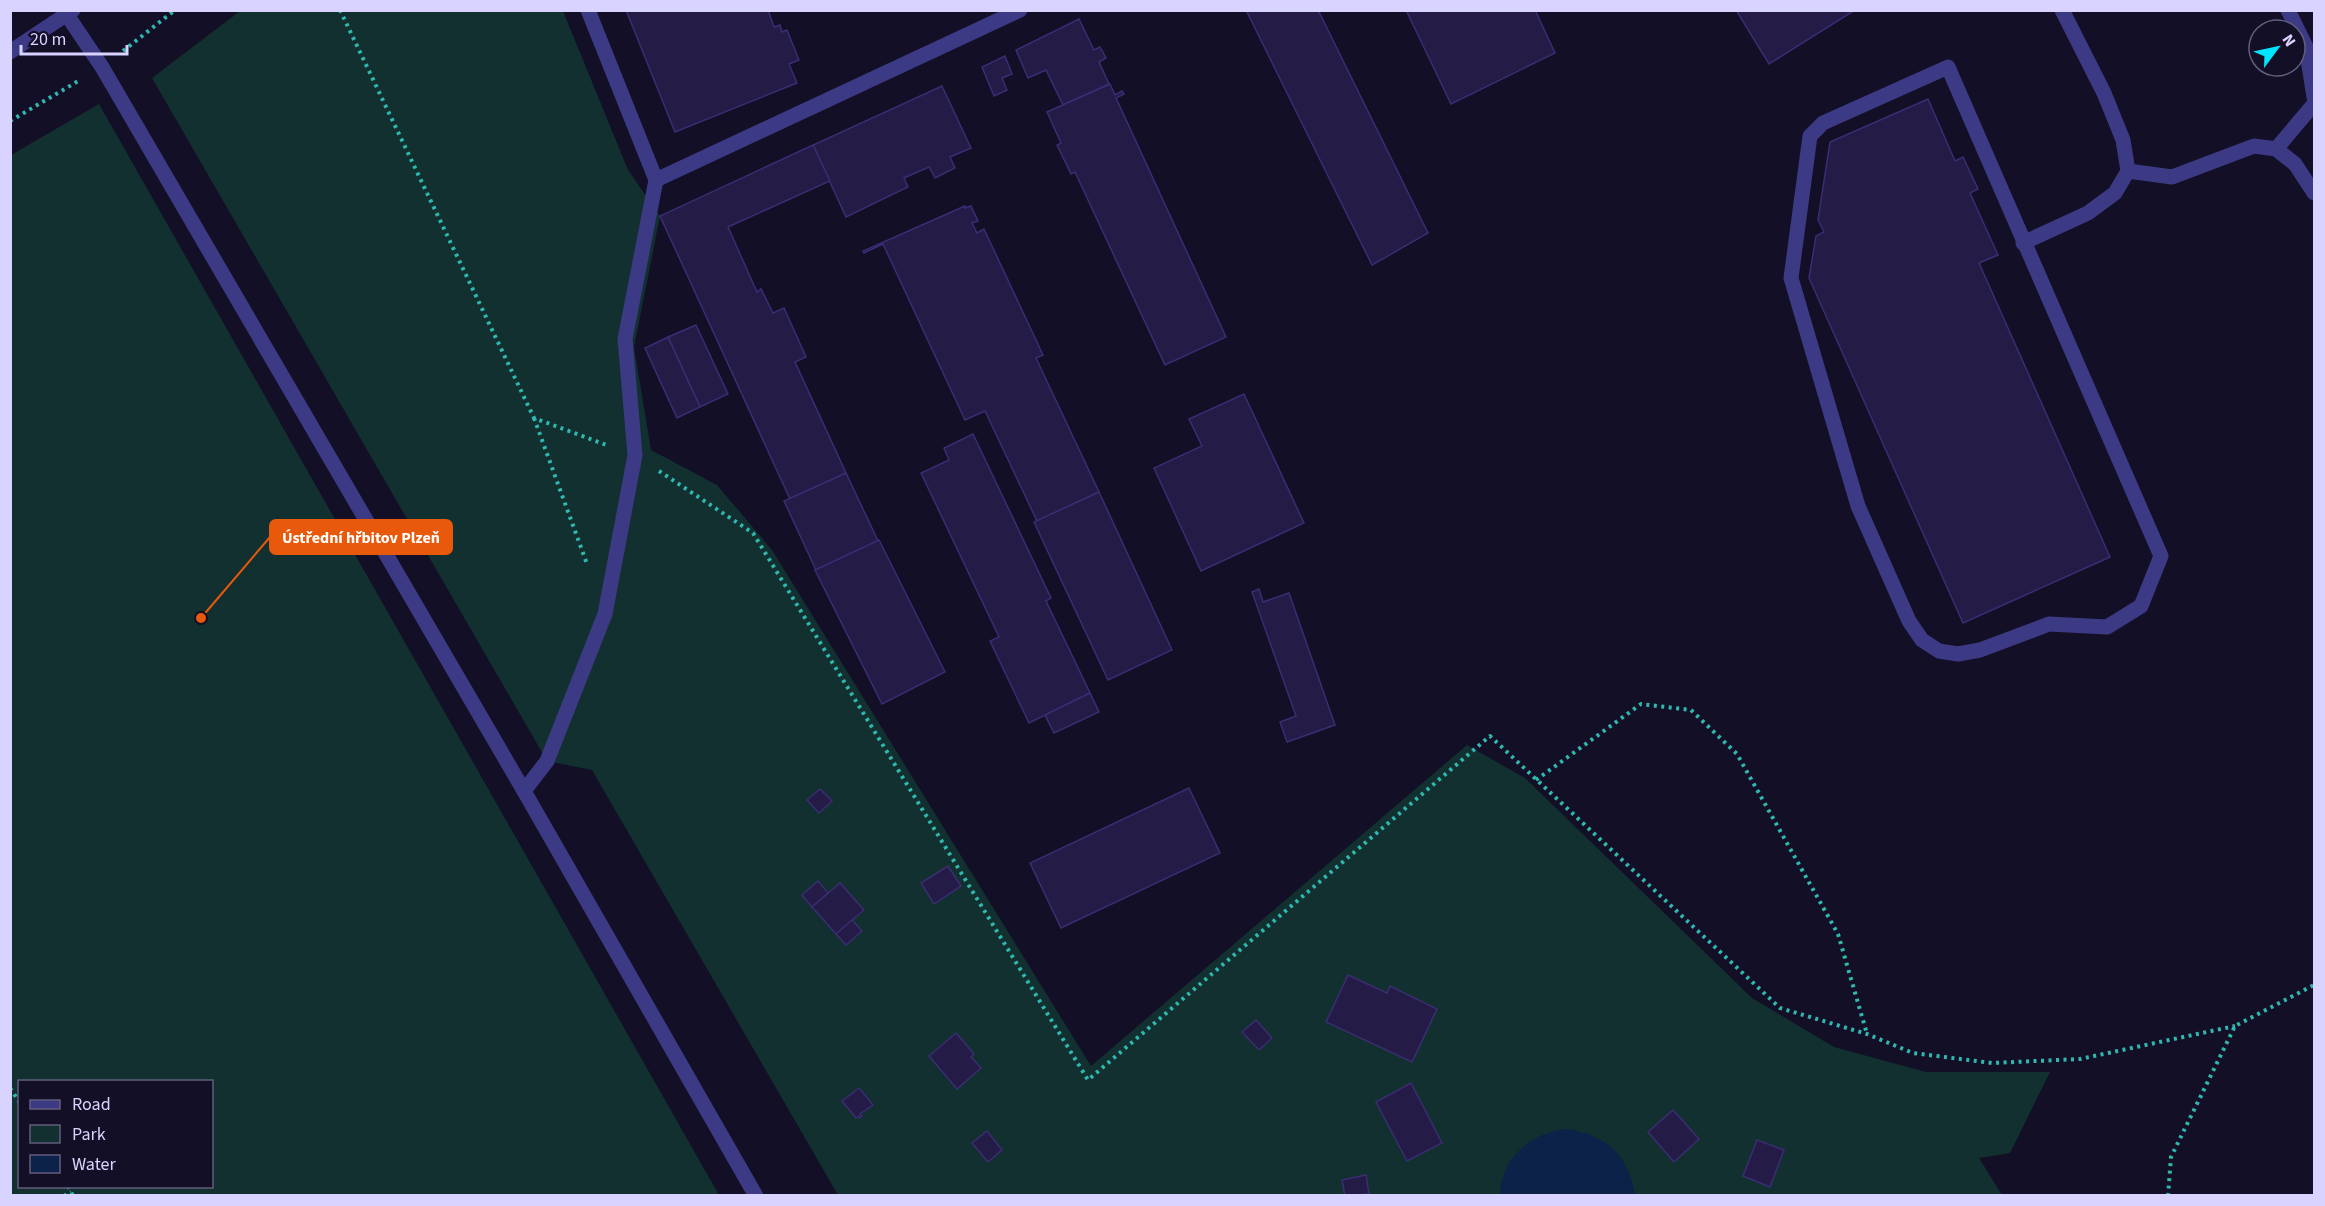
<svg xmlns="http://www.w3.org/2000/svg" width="2325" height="1206" font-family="'Source Sans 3',sans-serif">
  <rect width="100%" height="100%" fill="#130f26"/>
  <g fill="#12302f" fill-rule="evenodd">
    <polygon points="240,11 563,11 628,170 660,216 634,347 651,450 717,485 772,550 1091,1066 1467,745 1525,778 1752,998 1834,1047 1926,1072 2050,1072 2010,1153 1979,1158 2002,1195 838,1195 592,770 547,761 152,78"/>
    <path d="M99,104L719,1195H11V155ZM20,1082H212V1186H20Z"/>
  </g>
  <path fill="#0c2248" d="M1566,1129C1606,1134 1629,1156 1635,1195H1500C1501,1158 1530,1133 1566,1129Z"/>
  <g fill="#241b47" stroke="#3b2d73" stroke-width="1.5">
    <polygon points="626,10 768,10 774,27 780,25 782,32 787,30 799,60 789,64 797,83 675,132"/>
    <polygon points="1246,10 1318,10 1428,233 1372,265"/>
    <polygon points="1406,10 1535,10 1555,53 1451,104"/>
    <polygon points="1736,10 1855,10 1769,64"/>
    <polygon points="1079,19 1094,50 1100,47 1106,58 1099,62 1109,84 1063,105 1046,70 1028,78 1016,50"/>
    <polygon points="1005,56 1012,74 1002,78 1007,90 994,96 982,67"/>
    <polygon points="1110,84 1115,95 1122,91 1124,94 1116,98 1226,337 1165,365 1075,172 1071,174 1057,145 1061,143 1047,112"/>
    <polygon points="942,86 971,148 950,157 955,168 935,178 929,167 904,178 908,187 846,217 813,145"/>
    <polygon points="1928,99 1955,161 1963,157 1978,189 1970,193 1998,255 1979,263 2110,557 1963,623 1809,278 1816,236 1824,232 1818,220 1830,142"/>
    <polygon points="813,145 830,181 728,227 757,292 761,289 773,313 784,308 806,357 795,362 846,473 790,499 660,216"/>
    <polygon points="965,206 965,208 971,206 978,221 972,223 977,233 984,229 1043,355 1036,358 1099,492 1037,521 985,411 965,420 883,244 864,253 863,251"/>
    <polygon points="696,325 728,394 700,407 668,337"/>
    <polygon points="668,337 700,407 677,418 645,348"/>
    <polygon points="1244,394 1304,523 1201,571 1154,468 1202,446 1189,419"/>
    <polygon points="973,434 1051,598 1046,601 1090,693 1029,723 990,641 999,637 921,473 949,460 944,448"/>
    <polygon points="846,473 878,541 816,570 784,501"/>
    <polygon points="1099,492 1172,650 1108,680 1034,522"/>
    <polygon points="879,540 945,672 882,704 815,570"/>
    <polygon points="1259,589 1263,602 1289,593 1335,725 1287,742 1280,722 1296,716 1252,592"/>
    <polygon points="1090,693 1099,712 1054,733 1045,715"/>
    <polygon points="1189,788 1220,853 1061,928 1030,863"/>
    <polygon points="820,789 832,801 819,813 807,800"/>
    <polygon points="948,866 961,886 934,904 921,883"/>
    <polygon points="818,881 828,893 812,907 802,895"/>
    <polygon points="840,883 864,910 836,934 812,907"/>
    <polygon points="852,920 862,931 846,945 836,934"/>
    <polygon points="1348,975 1387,993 1390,986 1437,1009 1412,1062 1326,1022"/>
    <polygon points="1256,1020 1272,1038 1259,1050 1242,1032"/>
    <polygon points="956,1033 974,1054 971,1057 981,1068 957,1089 929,1056"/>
    <polygon points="1411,1083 1442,1143 1407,1161 1376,1102"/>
    <polygon points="859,1088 873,1105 860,1114 862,1116 860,1118 859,1116 856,1118 842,1101"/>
    <polygon points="1673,1110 1699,1139 1674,1162 1648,1132"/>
    <polygon points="987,1131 1002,1150 988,1162 972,1143"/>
    <polygon points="1757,1140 1784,1150 1770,1187 1743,1176"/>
    <polygon points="1366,1175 1369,1194 1345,1196 1342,1180"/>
  </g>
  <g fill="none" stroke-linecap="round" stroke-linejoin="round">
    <g stroke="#2fb8b0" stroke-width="4" stroke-dasharray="3 4.5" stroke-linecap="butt">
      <polyline points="340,10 534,418 609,446"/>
      <polyline points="123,51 175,10"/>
      <polyline points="10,121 80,80"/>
      <polyline points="534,418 587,564"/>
      <polyline points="659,471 753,533 1088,1080 1490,736 1780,1008 1867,1034 1913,1053 1992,1063 2080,1059 2235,1026"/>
      <polyline points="1536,780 1641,704 1691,710 1737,754 1838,934 1867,1034"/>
      <polyline points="10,1088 20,1103"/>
      <polyline points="68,1186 73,1196"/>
      <polyline points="64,1196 71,1192"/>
      <polyline points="2168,1196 2171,1157 2235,1026 2314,985"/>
    </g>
    <g stroke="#3d3a85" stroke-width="15">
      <polyline points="2288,10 2306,47 2314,97"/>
      <polyline points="67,15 102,67 524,791 756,1196"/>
      <polygon points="1948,67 2161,556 2141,606 2107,627 2049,624 1980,650 1958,654 1939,651 1922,640 1909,621 1858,506 1791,278 1810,136 1823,123"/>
      <polyline points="2276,149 2314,104"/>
      <polyline points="2128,171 2172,177 2254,146 2276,149 2295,164 2314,193"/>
      <polyline points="656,180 1020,10"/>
      <polyline points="2023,243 2088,213 2115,193 2128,171 2123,140 2104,93 2062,10"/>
      <polyline points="524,791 547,761 605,614 635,455 625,339 656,180 588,10"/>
    </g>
    <polyline stroke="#3d3a85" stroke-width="15" points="10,52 73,10"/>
  </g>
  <path fill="none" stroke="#e8590c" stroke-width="2" d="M201 618L270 537"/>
  <circle fill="#e8590c" stroke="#130f26" stroke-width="2" cx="201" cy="618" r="6"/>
  <rect fill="#e8590c" stroke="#e8590c" stroke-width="2" x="270" y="520" width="182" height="34" rx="6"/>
  <g font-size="16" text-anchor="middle" font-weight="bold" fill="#fff">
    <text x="361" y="543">Ústřední hřbitov Plzeň</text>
  </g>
  <rect width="2325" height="1206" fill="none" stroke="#d9d4ff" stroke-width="24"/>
  <rect x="18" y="1080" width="195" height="108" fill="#130f26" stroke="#625e7d" stroke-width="1.5"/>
  <rect x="30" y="1100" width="30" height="9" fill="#3d3a85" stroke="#625e7d" stroke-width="1.5"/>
  <text x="72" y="1110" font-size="18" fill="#d9d4ff">Road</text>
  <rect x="30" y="1125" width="30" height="18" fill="#12302f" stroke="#625e7d" stroke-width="1.5"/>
  <text x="72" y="1140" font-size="18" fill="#d9d4ff">Park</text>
  <rect x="30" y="1155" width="30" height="18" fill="#0c2248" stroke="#625e7d" stroke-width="1.5"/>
  <text x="72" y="1170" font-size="18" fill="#d9d4ff">Water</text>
  <g transform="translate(2277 48) rotate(57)"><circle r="28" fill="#130f26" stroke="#625e7d" stroke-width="1.5"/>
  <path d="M0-4.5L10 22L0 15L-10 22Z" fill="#00e5ff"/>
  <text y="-9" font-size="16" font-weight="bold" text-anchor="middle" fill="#d9d4ff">N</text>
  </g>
  <path d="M21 45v9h106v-9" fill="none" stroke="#d9d4ff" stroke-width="3"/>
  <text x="30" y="45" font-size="18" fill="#d9d4ff" stroke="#130f26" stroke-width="4.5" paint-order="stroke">20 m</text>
</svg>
